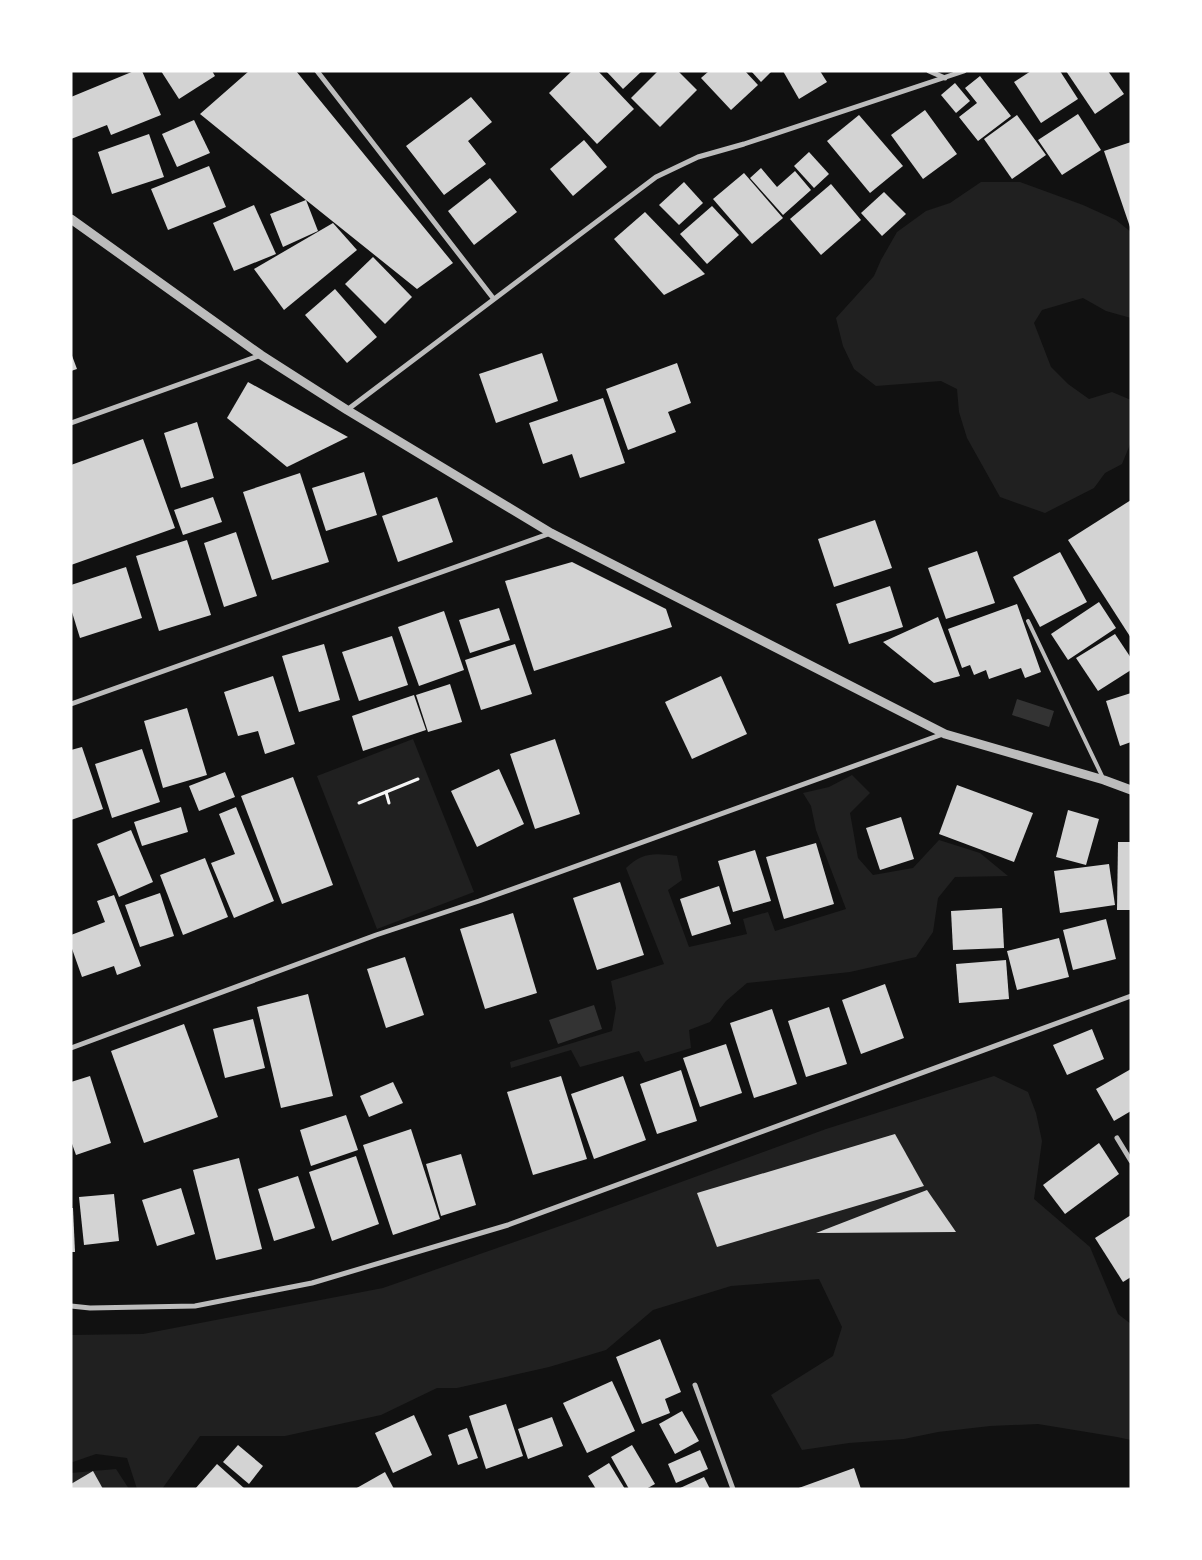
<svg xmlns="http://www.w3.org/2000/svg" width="1202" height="1560" font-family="'Golos Text',sans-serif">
  <rect width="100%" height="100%" fill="#111"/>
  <g fill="#202020">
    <polygon points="981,182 1020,182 1083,205 1116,220 1131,232 1131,318 1106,311 1083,298 1042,310 1034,323 1051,367 1068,384 1089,399 1112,392 1131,400 1131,442 1122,464 1105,473 1094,488 1045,513 1000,497 967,438 959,412 957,389 941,381 876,386 854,369 843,346 836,318 874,276 881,260 897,232 926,211 950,203"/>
    <polygon points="413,739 474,892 377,929 317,776"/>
    <path d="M852,775L870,793L850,813L858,858L873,875L913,868L939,840L980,853L1008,876L955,877L938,898L933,932L916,957L850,972L747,983L726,1001L710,1022L689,1030L691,1048L645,1062L639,1051L580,1067L571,1050L511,1068L510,1062L612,1031L616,1008L611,981L664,964L626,868C642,852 655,853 677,856L682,880L668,890L689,947L747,934L743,919L768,912L775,931L846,909L816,830L811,806L803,793L829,787Z"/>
    <polygon points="994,1076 1028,1092 1036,1113 1042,1141 1034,1199 1090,1247 1118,1314 1131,1324 1131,1440 1117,1437 1038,1424 990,1426 938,1432 904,1439 849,1443 802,1450 771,1395 833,1356 842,1327 819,1279 731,1286 653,1310 606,1350 549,1367 457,1388 437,1388 381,1415 285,1436 200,1436 162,1489 137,1489 127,1458 96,1454 73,1462 71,1461 71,1335 143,1334 383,1288 577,1220 826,1129"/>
    <polygon points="116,1469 129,1489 71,1489 71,1473"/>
  </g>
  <g fill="#333">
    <polygon points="1017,699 1054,711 1049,727 1012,715"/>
    <polygon points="594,1005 602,1029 558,1044 549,1020"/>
  </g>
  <g fill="#d3d3d3">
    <polygon points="134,71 142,71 161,115 111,135 107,125 71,139 71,97"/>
    <polygon points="161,71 212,71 215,76 179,99"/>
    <polygon points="249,71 296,71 453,263 417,289 306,200 318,231 283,247 270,214 306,200 200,114"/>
    <polygon points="572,71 598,71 634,109 597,144 549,93"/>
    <polygon points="606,71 642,71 623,89"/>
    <polygon points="658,71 678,71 697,90 660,127 631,98"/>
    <polygon points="709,71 745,71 758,85 731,110 701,78"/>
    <polygon points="751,71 772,71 761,82"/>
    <polygon points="783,71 820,71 827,82 799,99"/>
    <polygon points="1031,71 1060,71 1078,99 1041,123 1014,82"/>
    <polygon points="1066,71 1108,71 1124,94 1095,114"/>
    <polygon points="980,76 1011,116 978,141 959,117 977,103 965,88"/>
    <polygon points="955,83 970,101 956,113 941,95"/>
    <polygon points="471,97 492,122 468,141 486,164 444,195 406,146"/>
    <polygon points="925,110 957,154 923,179 891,135"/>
    <polygon points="1078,114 1101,150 1062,175 1038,140"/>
    <polygon points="859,115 903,166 870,193 827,141"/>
    <polygon points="1017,115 1046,155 1012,179 984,139"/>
    <polygon points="194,120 210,153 177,167 162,134"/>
    <polygon points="149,134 164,177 112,194 98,152"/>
    <polygon points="584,140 607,167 573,196 550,169"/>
    <polygon points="1131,142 1131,227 1130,227 1104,151"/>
    <polygon points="809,152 829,174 814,188 794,166"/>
    <polygon points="209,166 226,207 168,230 151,189"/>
    <polygon points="761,168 777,187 795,171 811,190 783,215 750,178"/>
    <polygon points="744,173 783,218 752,244 713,199"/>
    <polygon points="490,178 517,212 474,245 448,211"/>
    <polygon points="684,182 703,203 679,225 659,205"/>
    <polygon points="831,184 861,220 821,255 790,219"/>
    <polygon points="884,192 906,214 882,236 861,213"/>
    <polygon points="254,205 276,254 234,271 213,223"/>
    <polygon points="712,206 739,235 707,264 680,234"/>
    <polygon points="645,212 705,274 664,295 614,239"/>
    <polygon points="333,223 357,250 284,310 254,269"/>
    <polygon points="373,257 412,297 385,324 345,284"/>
    <polygon points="335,289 377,337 347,363 305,315"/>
    <polygon points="71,353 77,369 71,371"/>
    <polygon points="542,353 558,401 496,423 479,374"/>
    <polygon points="677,363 691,403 668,412 676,432 628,450 606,389"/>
    <polygon points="248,382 348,437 287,467 227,418"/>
    <polygon points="603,398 625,463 580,478 572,454 543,464 529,423"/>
    <polygon points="197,422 214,478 181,488 164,433"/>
    <polygon points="143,439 175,528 71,565 71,465"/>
    <polygon points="364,472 377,515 326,531 312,488"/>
    <polygon points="300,473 329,562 272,580 243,492"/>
    <polygon points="213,497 222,522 183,535 174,510"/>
    <polygon points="437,497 453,542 398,562 382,516"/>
    <polygon points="1131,500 1131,638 1068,540"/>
    <polygon points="875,520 892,568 834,587 818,539"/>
    <polygon points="236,532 257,596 224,607 204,543"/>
    <polygon points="187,540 211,615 159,631 136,556"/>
    <polygon points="977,551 995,603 946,619 928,568"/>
    <polygon points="1060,552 1087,602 1040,627 1013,577"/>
    <polygon points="572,562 666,609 672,627 534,671 505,581"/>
    <polygon points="126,567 142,618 80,638 71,609 71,585"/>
    <polygon points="890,586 903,627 849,644 836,604"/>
    <polygon points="1099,602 1116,628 1068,660 1051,634"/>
    <polygon points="1017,604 1041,672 1025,678 1021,668 989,679 986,670 974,675 970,665 962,668 948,629"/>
    <polygon points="499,608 510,640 470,653 459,620"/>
    <polygon points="444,611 464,670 419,686 398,627"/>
    <polygon points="938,617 960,676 934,683 883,642"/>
    <polygon points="1115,634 1131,658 1131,670 1098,691 1076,658"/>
    <polygon points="392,636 408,685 359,701 342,652"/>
    <polygon points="324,644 340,700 299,712 282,656"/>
    <polygon points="515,644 532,694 481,710 465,660"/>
    <polygon points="273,676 295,744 265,754 258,731 238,736 224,692"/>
    <polygon points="721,676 747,734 692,759 665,702"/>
    <polygon points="450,684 462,722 428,732 416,695"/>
    <polygon points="1131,693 1131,742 1120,746 1106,701"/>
    <polygon points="414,695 426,730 363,751 352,716"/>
    <polygon points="187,708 207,775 163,788 144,721"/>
    <polygon points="555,739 580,814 535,829 510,754"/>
    <polygon points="82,747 103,809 71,820 71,750"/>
    <polygon points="142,749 160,802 112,818 95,764"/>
    <polygon points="499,769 524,824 477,847 451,791"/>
    <polygon points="225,772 235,797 199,811 189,786"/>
    <polygon points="293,777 333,885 282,904 241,796"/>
    <polygon points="957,785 1033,813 1014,862 939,834"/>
    <polygon points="181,807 188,832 142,846 134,822"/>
    <polygon points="236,807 274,901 234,918 211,863 235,854 219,814"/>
    <polygon points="1068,810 1099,819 1086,865 1056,857"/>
    <polygon points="901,817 914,859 880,870 866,828"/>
    <polygon points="131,830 153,882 119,897 97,844"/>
    <polygon points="1118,842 1131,842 1131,910 1117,910"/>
    <polygon points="816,843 834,904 784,919 766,857"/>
    <polygon points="755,850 771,901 733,912 718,861"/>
    <polygon points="205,858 228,917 183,935 160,875"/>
    <polygon points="1109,864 1115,905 1060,913 1054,871"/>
    <polygon points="620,882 644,955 597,970 573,898"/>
    <polygon points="719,886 731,924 692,936 680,899"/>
    <polygon points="160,893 174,936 140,947 125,905"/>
    <polygon points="114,895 141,966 117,975 114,966 82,977 71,946 71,935 105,922 97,901"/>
    <polygon points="1002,908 1004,948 953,950 951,911"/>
    <polygon points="513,913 537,993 485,1009 460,929"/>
    <polygon points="1106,919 1116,959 1073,970 1063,930"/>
    <polygon points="1059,938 1069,977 1017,990 1007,951"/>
    <polygon points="405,957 424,1015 386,1028 367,969"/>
    <polygon points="1006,960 1009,999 959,1003 956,964"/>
    <polygon points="885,984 904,1038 861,1054 842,1000"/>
    <polygon points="308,994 333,1096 281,1108 257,1007"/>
    <polygon points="829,1007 847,1064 806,1077 788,1021"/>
    <polygon points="772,1009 797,1084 754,1098 730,1023"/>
    <polygon points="253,1019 265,1068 225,1078 213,1029"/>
    <polygon points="184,1024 218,1117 144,1143 111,1051"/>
    <polygon points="1092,1029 1104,1059 1067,1075 1053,1045"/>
    <polygon points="726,1044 742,1093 700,1107 683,1058"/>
    <polygon points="1131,1069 1131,1111 1114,1121 1096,1089"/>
    <polygon points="681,1070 697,1121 657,1134 640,1084"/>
    <polygon points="90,1076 111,1143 76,1155 71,1141 71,1082"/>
    <polygon points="561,1076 587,1159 533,1175 507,1092"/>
    <polygon points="623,1076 646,1140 594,1159 571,1094"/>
    <polygon points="393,1082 403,1103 369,1117 360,1096"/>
    <polygon points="346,1115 358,1150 311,1166 300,1130"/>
    <polygon points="411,1129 440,1219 393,1235 363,1145"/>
    <polygon points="895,1134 924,1186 717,1247 697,1193"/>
    <polygon points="1099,1143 1119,1174 1065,1214 1043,1185"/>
    <polygon points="461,1154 476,1205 441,1216 426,1164"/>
    <polygon points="356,1156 379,1224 332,1241 309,1172"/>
    <polygon points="239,1158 262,1249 216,1260 193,1170"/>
    <polygon points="298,1176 315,1228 274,1241 258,1189"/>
    <polygon points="181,1188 195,1234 157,1246 142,1200"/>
    <polygon points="927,1190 956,1232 816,1233"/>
    <polygon points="114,1194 119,1241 84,1245 79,1197"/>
    <polygon points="71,1208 73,1208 75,1252 71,1252"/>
    <polygon points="1131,1215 1131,1277 1123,1282 1095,1238"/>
    <polygon points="660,1339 681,1392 665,1399 670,1413 642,1424 616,1357"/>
    <polygon points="612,1381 635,1431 587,1453 563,1403"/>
    <polygon points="506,1404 523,1456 486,1469 469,1416"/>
    <polygon points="682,1411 699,1441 675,1454 659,1424"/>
    <polygon points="414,1415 432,1455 393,1473 375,1433"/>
    <polygon points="552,1417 563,1446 528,1459 518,1429"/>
    <polygon points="467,1428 478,1458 458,1465 448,1435"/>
    <polygon points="238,1445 263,1466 249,1484 223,1462"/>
    <polygon points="632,1445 655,1484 646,1489 629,1489 611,1457"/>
    <polygon points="700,1450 708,1469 676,1483 668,1464"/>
    <polygon points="609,1463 625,1489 596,1489 588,1476"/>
    <polygon points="217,1464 245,1489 195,1489"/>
    <polygon points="854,1468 861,1489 796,1489"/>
    <polygon points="93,1471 103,1489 71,1489 71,1484"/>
    <polygon points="385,1472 394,1489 355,1489"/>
    <polygon points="704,1477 710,1489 678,1489"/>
  </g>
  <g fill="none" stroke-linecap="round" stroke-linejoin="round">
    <g stroke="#f5f5f5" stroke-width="3">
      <polyline points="359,803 386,792"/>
      <polyline points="389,803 386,792 418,779"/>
    </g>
    <polyline stroke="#bcbcbc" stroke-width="4" points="1028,621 1103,778"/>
    <g stroke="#bcbcbc" stroke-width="5">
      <polyline points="317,71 493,298"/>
      <polyline points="929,71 945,78"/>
      <polyline points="347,410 656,177 698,157 744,144 964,71"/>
      <polyline points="71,423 261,355"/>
      <polyline points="71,704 551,533"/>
      <polyline points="71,1048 376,935 479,901 943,734"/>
      <polyline points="1117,1138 1131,1161"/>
      <polyline points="71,1306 90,1308 195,1306 312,1283 508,1225 1131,996"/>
      <polyline points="695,1385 733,1489"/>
    </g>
    <polyline stroke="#bcbcbc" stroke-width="9" points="71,219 261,355 347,410 551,533 945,734 1104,780 1131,790"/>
  </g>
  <rect width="1202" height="1560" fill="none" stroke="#ffffff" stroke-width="145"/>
</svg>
